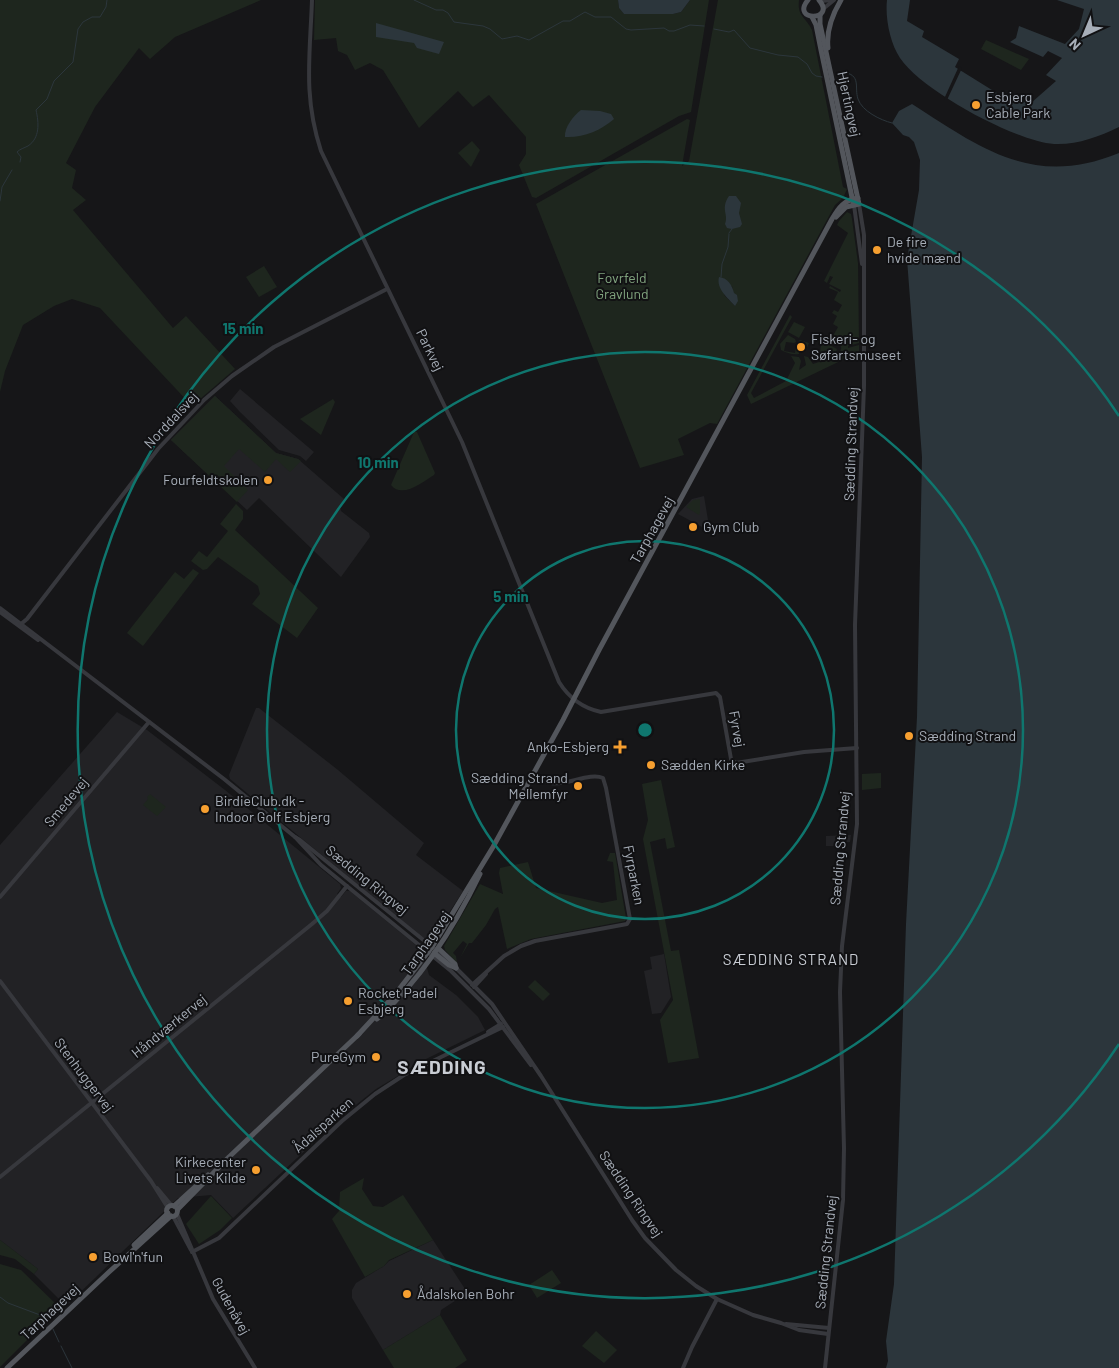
<svg xmlns="http://www.w3.org/2000/svg" width="1119" height="1368" font-family="Barlow,sans-serif">
  <rect width="100%" height="100%" fill="#161618"/>
  <g fill="#222225">
    <polygon points="240,389 314,452 306,461 300,456 279,450 240,412 230,401"/>
    <polygon points="215,396 276,453 298,459 344,499 340,507 341,511 369,533 370,537 341,577 259,498 247,510 171,440"/>
    <polygon points="704,496 709,526 702,527 678,514 692,499"/>
    <polygon points="256,708 259,708 338,770 424,843 416,855 463,891 429,944 230,779 229,775"/>
    <polygon points="117,712 147,730 225,790 340,884 341,888 337,894 341,897 346,891 350,891 422,950 429,975 456,995 478,1017 485,1030 426,1059 376,1089 342,1116 233,1218 211,1195 178,1198 66,1306 34,1274 38,1269 0,1240 0,845"/>
    <polygon points="851,835 850,842 845,842 845,846 826,846 826,836"/>
    <polygon points="664,954 671,997 661,1013 652,1014 644,971 652,969 650,957"/>
    <polygon points="433,1240 465,1289 461,1297 441,1310 440,1315 383,1350 352,1298 352,1290 356,1283 384,1266 389,1261"/>
  </g>
  <g fill="#1e261e" fill-rule="evenodd">
    <polygon points="0,0 261,0 175,37 150,59 139,48 95,107 66,163 76,170 72,188 86,200 73,210 173,328 186,316 235,369 192,406 100,308 72,299 54,306 23,325 5,371 0,392"/>
    <polygon points="315,0 618,0 619,8 624,14 673,14 681,12 690,0 709,0 691,112 679,116 536,198 532,197 519,165 526,154 526,137 489,95 473,107 458,91 419,128 383,70 370,63 355,70 347,55 338,51 336,38 314,40"/>
    <path d="M718,0H799C797,17 806,17 812,30L843,187L847,189L843,198L835,205L717,424L710,423L678,439L684,455L640,468L536,204L687,119L690,120L682,166L689,161ZM732,286L735,306L725,296L722,289Z"/>
    <polygon points="986,40 1029,59 1021,70 981,49"/>
    <polygon points="472,141 480,150 471,167 458,153"/>
    <path d="M847,212L851,214L852,219L858,263L859,343L848,346V348L859,345V352L751,404L747,395L790,315L792,317L751,393L754,398L786,381L795,363L791,356L799,357L801,361L799,370L806,365L804,356L808,357L813,364L819,362L821,344L816,341L817,338L837,349L836,352H840C844,343 836,344 833,336L838,327L833,324L837,316L832,313L834,310L838,312L842,305L834,300L838,292L829,288L830,286L840,292L841,290L829,284L833,277L830,276L827,283L824,281L848,233L837,225L839,221Z"/>
    <polygon points="264,266 277,287 259,297 246,277"/>
    <polygon points="794,322 805,327 799,338 788,332"/>
    <path d="M788,335L795,339L796,342L794,343L786,342L784,351L795,353L796,344L800,340L809,343L806,350H800L799,354C792,355 787,353 781,350L780,344Z"/>
    <polygon points="215,396 276,453 298,459 301,461 290,472 276,459 265,472 239,449 224,466 248,490 237,502 171,440"/>
    <polygon points="333,399 335,402 321,435 300,419"/>
    <path d="M414,432H417L435,473L434,475C423,482 402,499 391,485Z"/>
    <polygon points="700,499 700,512 699,515 686,507 693,500"/>
    <polygon points="236,504 243,511 243,519 235,530 318,608 297,638 252,604 260,594 258,586 218,557 207,569 203,570 191,561 199,551 207,557 228,531 220,524"/>
    <polygon points="193,569 199,573 143,646 127,633 175,572 184,579"/>
    <polygon points="881,773 881,788 862,790 862,774"/>
    <polygon points="661,780 675,847 667,849 665,838 650,842 671,951 679,950 699,1058 668,1063 660,1020 673,1000 643,839 648,820 642,784"/>
    <polygon points="150,794 166,807 157,816 143,805 148,799 147,797"/>
    <polygon points="610,853 615,853 626,918 625,921 531,939 507,949 498,907 495,909 486,925 472,943 469,943 460,958 467,944 463,941 453,953 456,956 457,963 445,950 444,946 480,884 503,894 499,873 500,868 528,862 536,888 602,903 617,900 613,862 607,861"/>
    <polygon points="535,980 550,994 543,1001 528,987"/>
    <polygon points="364,1178 362,1189 373,1206 383,1207 403,1195 433,1240 389,1260 384,1266 365,1277 332,1219 339,1211 340,1192"/>
    <polygon points="211,1196 232,1218 220,1230 199,1244 186,1224"/>
    <polygon points="0,1240 38,1269 34,1274 15,1259 0,1255"/>
    <polygon points="0,1264 21,1270 62,1310 30,1337 0,1367"/>
    <polygon points="552,1270 561,1283 537,1298 529,1285"/>
    <polygon points="440,1315 467,1360 455,1368 394,1368 383,1350"/>
    <polygon points="596,1331 617,1350 604,1363 582,1346"/>
  </g>
  <g fill="#2c363c">
    <polygon points="618,0 690,0 681,12 673,14 624,14 619,8"/>
    <path d="M887,0H910L907,21L924,31L922,37L959,59L955,67L1008,100L1015,93L1031,103L1056,81L1046,75L1062,58L1048,51L1043,57L1010,42L1016,38L1019,26L1065,44L1079,29L1084,9L1057,0H1119V127C1098,137 1077,145 1054,144C1015,141 922,91 900,58C890,43 885,18 887,0Z"/>
    <polygon points="376,23 444,42 439,54 417,48 414,43 376,37"/>
    <path d="M912,104C982,149 1034,188 1119,153V1368H886L888,1361L886,1341L894,1284L906,924L917,717L922,457L907,259L919,190L920,160L914,142L909,137L903,135L892,123L899,111Z"/>
    <path d="M581,110L600,111L611,114L614,119C600,131 583,138 565,137C564,128 573,116 581,110Z"/>
    <path d="M729,196H736L741,203L739,213L742,224L740,227L732,229L727,228L725,224C729,214 720,209 729,196Z"/>
    <path d="M719,277C728,278 732,285 734,293L737,295L738,301L735,306C728,298 716,289 719,277Z"/>
  </g>
  <polygon fill="#161618" points="959,66 962,68 947,100 944,99"/>
  <g fill="none" stroke-linecap="round" stroke-linejoin="round">
    <g stroke="#2c363c" stroke-width="1">
      <polyline points="414,0 436,10 443,10 448,13 454,22 483,26 490,29 502,39 517,36 529,40 563,21 570,21 585,12 595,17 611,17 626,29 631,30 664,28 669,31 674,31 690,25 704,26"/>
      <polyline points="714,29 729,32 734,30 750,48 778,55 798,57 807,64 812,73 816,76 822,77"/>
      <path d="M843,72C862,75 854,87 858,99C862,111 880,120 892,123"/>
      <path d="M20,162L21,157L17,152C20,149 24,148 28,146C40,138 39,123 36,110L47,99L54,81L73,62L78,29L83,22L92,17H100L106,7L107,0"/>
      <polyline points="0,201 2,187 12,170"/>
      <polyline points="729,233 732,229"/>
      <polyline points="721,277 722,264 728,247 729,234"/>
      <polyline points="0,1297 8,1303 48,1318"/>
      <polyline points="53,1329 59,1342"/>
      <polyline points="61,1346 72,1368"/>
    </g>
    <g stroke="#37383d" stroke-width="4">
      <path d="M312,0C310,56 303,96 321,151L462,442L559,682C569,698 582,708 601,712L716,693L720,697L731,759L736,763L804,752L857,748"/>
      <polyline points="821,1 832,0"/>
      <polyline points="823,9 834,0"/>
      <polyline points="854,205 862,264"/>
      <polyline points="0,608 224,779 295,837 321,865 451,971 489,1009 531,1065"/>
      <polyline points="0,612 38,640"/>
      <polyline points="21,624 27,619 158,449 204,400 232,376 274,347 387,289"/>
      <polyline points="295,837 300,840 432,947 456,968 492,1004 541,1076 632,1220 645,1238 676,1270 696,1286 717,1299 753,1315 781,1323 799,1330 828,1334"/>
      <polyline points="0,897 149,722"/>
      <polyline points="0,981 151,1181 168,1208"/>
      <path d="M472,985L504,956L521,946L535,941L627,924L630,919L606,788L603,778C590,772 566,786 551,783C545,782 539,778 533,775"/>
      <polyline points="474,987 486,974"/>
      <polyline points="488,1032 501,1024"/>
      <polyline points="0,1177 312,924 327,911 347,886"/>
      <polyline points="157,1188 172,1206"/>
      <polyline points="177,1214 213,1299 255,1368"/>
      <polyline points="173,1216 191,1250"/>
      <polyline points="192,1252 219,1238 342,1121 375,1094 404,1075 503,1027"/>
      <polyline points="786,1324 829,1328"/>
      <polyline points="683,1368 692,1347 717,1299"/>
      <polyline points="825,1368 843,1200 844,1148 840,992 842,946 857,824 855,625 864,386 864,235 859,204"/>
    </g>
    <g stroke="#53565c" stroke-width="5">
      <path d="M808,0C790,22 837,21 819,0"/>
      <polyline points="820,15 820,24 859,204 846,207 836,217"/>
      <polyline points="812,17 816,25 821,50 853,202"/>
      <path d="M828,48C826,30 832,15 841,0"/>
      <polyline points="439,949 455,964 456,968"/>
      <polyline points="434,953 449,965 456,968"/>
      <path d="M377,1019C422,979 454,928 480,874"/>
      <path d="M357,1036L393,997L432,947L493,847L563,720L599,650L832,219C839,207 844,200 858,198"/>
      <circle cx="172" cy="1211" r="5.5"/>
      <polyline points="174,1206 208,1175"/>
      <polyline points="178,1209 229,1157 359,1034"/>
      <polyline points="134,1245 168,1213"/>
      <polyline points="7,1368 109,1272 171,1216"/>
    </g>
  </g>
  <g fill="none" stroke="#0f766e" stroke-width="2.5">
    <circle cx="645" cy="730" r="189"/>
    <circle cx="645" cy="730" r="378"/>
    <path d="M1119 1044A568 568 0 1 1 1119 416"/>
  </g>
  <g fill="#f69f30" stroke="#111113" stroke-width="2">
    <circle cx="976" cy="105" r="5"/>
    <circle cx="877" cy="250" r="5"/>
    <circle cx="801" cy="347" r="5"/>
    <circle cx="268" cy="480" r="5"/>
    <circle cx="693" cy="527" r="5"/>
    <circle cx="909" cy="736" r="5"/>
    <path d="M617.5 739.5h5v5h5v5h-5v5h-5v-5h-5v-5h5z"/>
    <circle cx="651" cy="765" r="5"/>
    <circle cx="578" cy="786" r="5"/>
    <circle cx="205" cy="809" r="5"/>
    <circle cx="348" cy="1001" r="5"/>
    <circle cx="376" cy="1057" r="5"/>
    <circle cx="256" cy="1170" r="5"/>
    <circle cx="93" cy="1257" r="5"/>
    <circle cx="407" cy="1294" r="5"/>
  </g>
  <g text-anchor="middle" stroke-width="4" stroke-linejoin="round" paint-order="stroke">
    <g font-size="14" fill="#a7aeb8" stroke="#111113" text-anchor="start">
      <text x="986" y="102">Esbjerg<tspan x="986" dy="16">Cable Park</tspan></text>
      <text x="887" y="247">De fire<tspan x="887" dy="16">hvide mænd</tspan></text>
      <text x="811" y="344">Fiskeri- og<tspan x="811" dy="16">Søfartsmuseet</tspan></text>
      <text x="258" y="485" text-anchor="end">Fourfeldtskolen</text>
      <text x="703" y="532">Gym Club</text>
      <text x="919" y="741">Sædding Strand</text>
      <text x="609" y="752" text-anchor="end">Anko-Esbjerg</text>
      <text x="661" y="770">Sædden Kirke</text>
      <text x="568" y="783" text-anchor="end">Sædding Strand<tspan x="568" dy="16">Mellemfyr</tspan></text>
      <text x="215" y="806">BirdieClub.dk -<tspan x="215" dy="16">Indoor Golf Esbjerg</tspan></text>
      <text x="358" y="998">Rocket Padel<tspan x="358" dy="16">Esbjerg</tspan></text>
      <text x="366" y="1062" text-anchor="end">PureGym</text>
      <text x="246" y="1167" text-anchor="end">Kirkecenter<tspan x="246" dy="16">Livets Kilde</tspan></text>
      <text x="103" y="1262">Bowl'n'fun</text>
      <text x="417" y="1299">Ådalskolen Bohr</text>
    </g>
    <g font-size="14" fill="#a7aeb8" stroke="#111113">
      <text transform="translate(849 104) rotate(78)" y="5">Hjertingvej</text>
      <text transform="translate(430 350) rotate(64)" y="5">Parkvej</text>
      <text transform="translate(171 420) rotate(-47)" y="5">Norddalsvej</text>
      <text transform="translate(851 444) rotate(-88)" y="5">Sædding Strandvej</text>
      <text transform="translate(652 530) rotate(-61)" y="5">Tarphagevej</text>
      <text transform="translate(737 729) rotate(80)" y="5">Fyrvej</text>
      <text transform="translate(66 802) rotate(-50)" y="5">Smedevej</text>
      <text transform="translate(840 848) rotate(-85)" y="5">Sædding Strandvej</text>
      <text transform="translate(634 875) rotate(79)" y="5">Fyrparken</text>
      <text transform="translate(367 880) rotate(39)" y="5">Sædding Ringvej</text>
      <text transform="translate(426 943) rotate(-55)" y="5">Tarphagevej</text>
      <text transform="translate(169 1026) rotate(-39)" y="5">Håndværkervej</text>
      <text transform="translate(84 1075) rotate(53)" y="5">Stenhuggervej</text>
      <text transform="translate(323 1125) rotate(-42)" y="5">Ådalsparken</text>
      <text transform="translate(631 1194) rotate(56)" y="5">Sædding Ringvej</text>
      <text transform="translate(826 1252) rotate(-84)" y="5">Sædding Strandvej</text>
      <text transform="translate(231 1306) rotate(61)" y="5">Gudenåvej</text>
      <text transform="translate(50 1312) rotate(-43)" y="5">Tarphagevej</text>
    </g>
    <g font-size="14" fill="#80a37e" stroke="#111113">
      <text x="622" y="283">Fovrfeld<tspan x="622" dy="16">Gravlund</tspan></text>
    </g>
    <g font-size="15" letter-spacing="1" fill="#c9cdd4" stroke="#111113">
      <text x="791" y="965">SÆDDING STRAND</text>
    </g>
    <g font-size="19" font-weight="bold" letter-spacing="1" fill="#c9cdd4" stroke="#111113">
      <text x="442" y="1074">SÆDDING</text>
    </g>
  </g>
  <circle cx="645" cy="730" r="8" fill="#0f766e" stroke="#111113" stroke-width="2.5"/>
  <g font-size="15" text-anchor="middle" font-weight="bold" fill="#0f766e" stroke="#111113" stroke-width="4" stroke-linejoin="round" paint-order="stroke">
    <text x="243" y="334">15 min</text>
    <text x="378" y="468">10 min</text>
    <text x="511" y="602">5 min</text>
  </g>
  <g transform="translate(1084 35) rotate(224)" stroke="#111113" stroke-width="4" paint-order="stroke">
  <path d="M0-4L9 19L0 12L-9 19Z" fill="#a7aeb8"/>
  <text y="-8" font-size="14" font-weight="bold" text-anchor="middle" fill="#a7aeb8">N</text>
  </g>
</svg>
